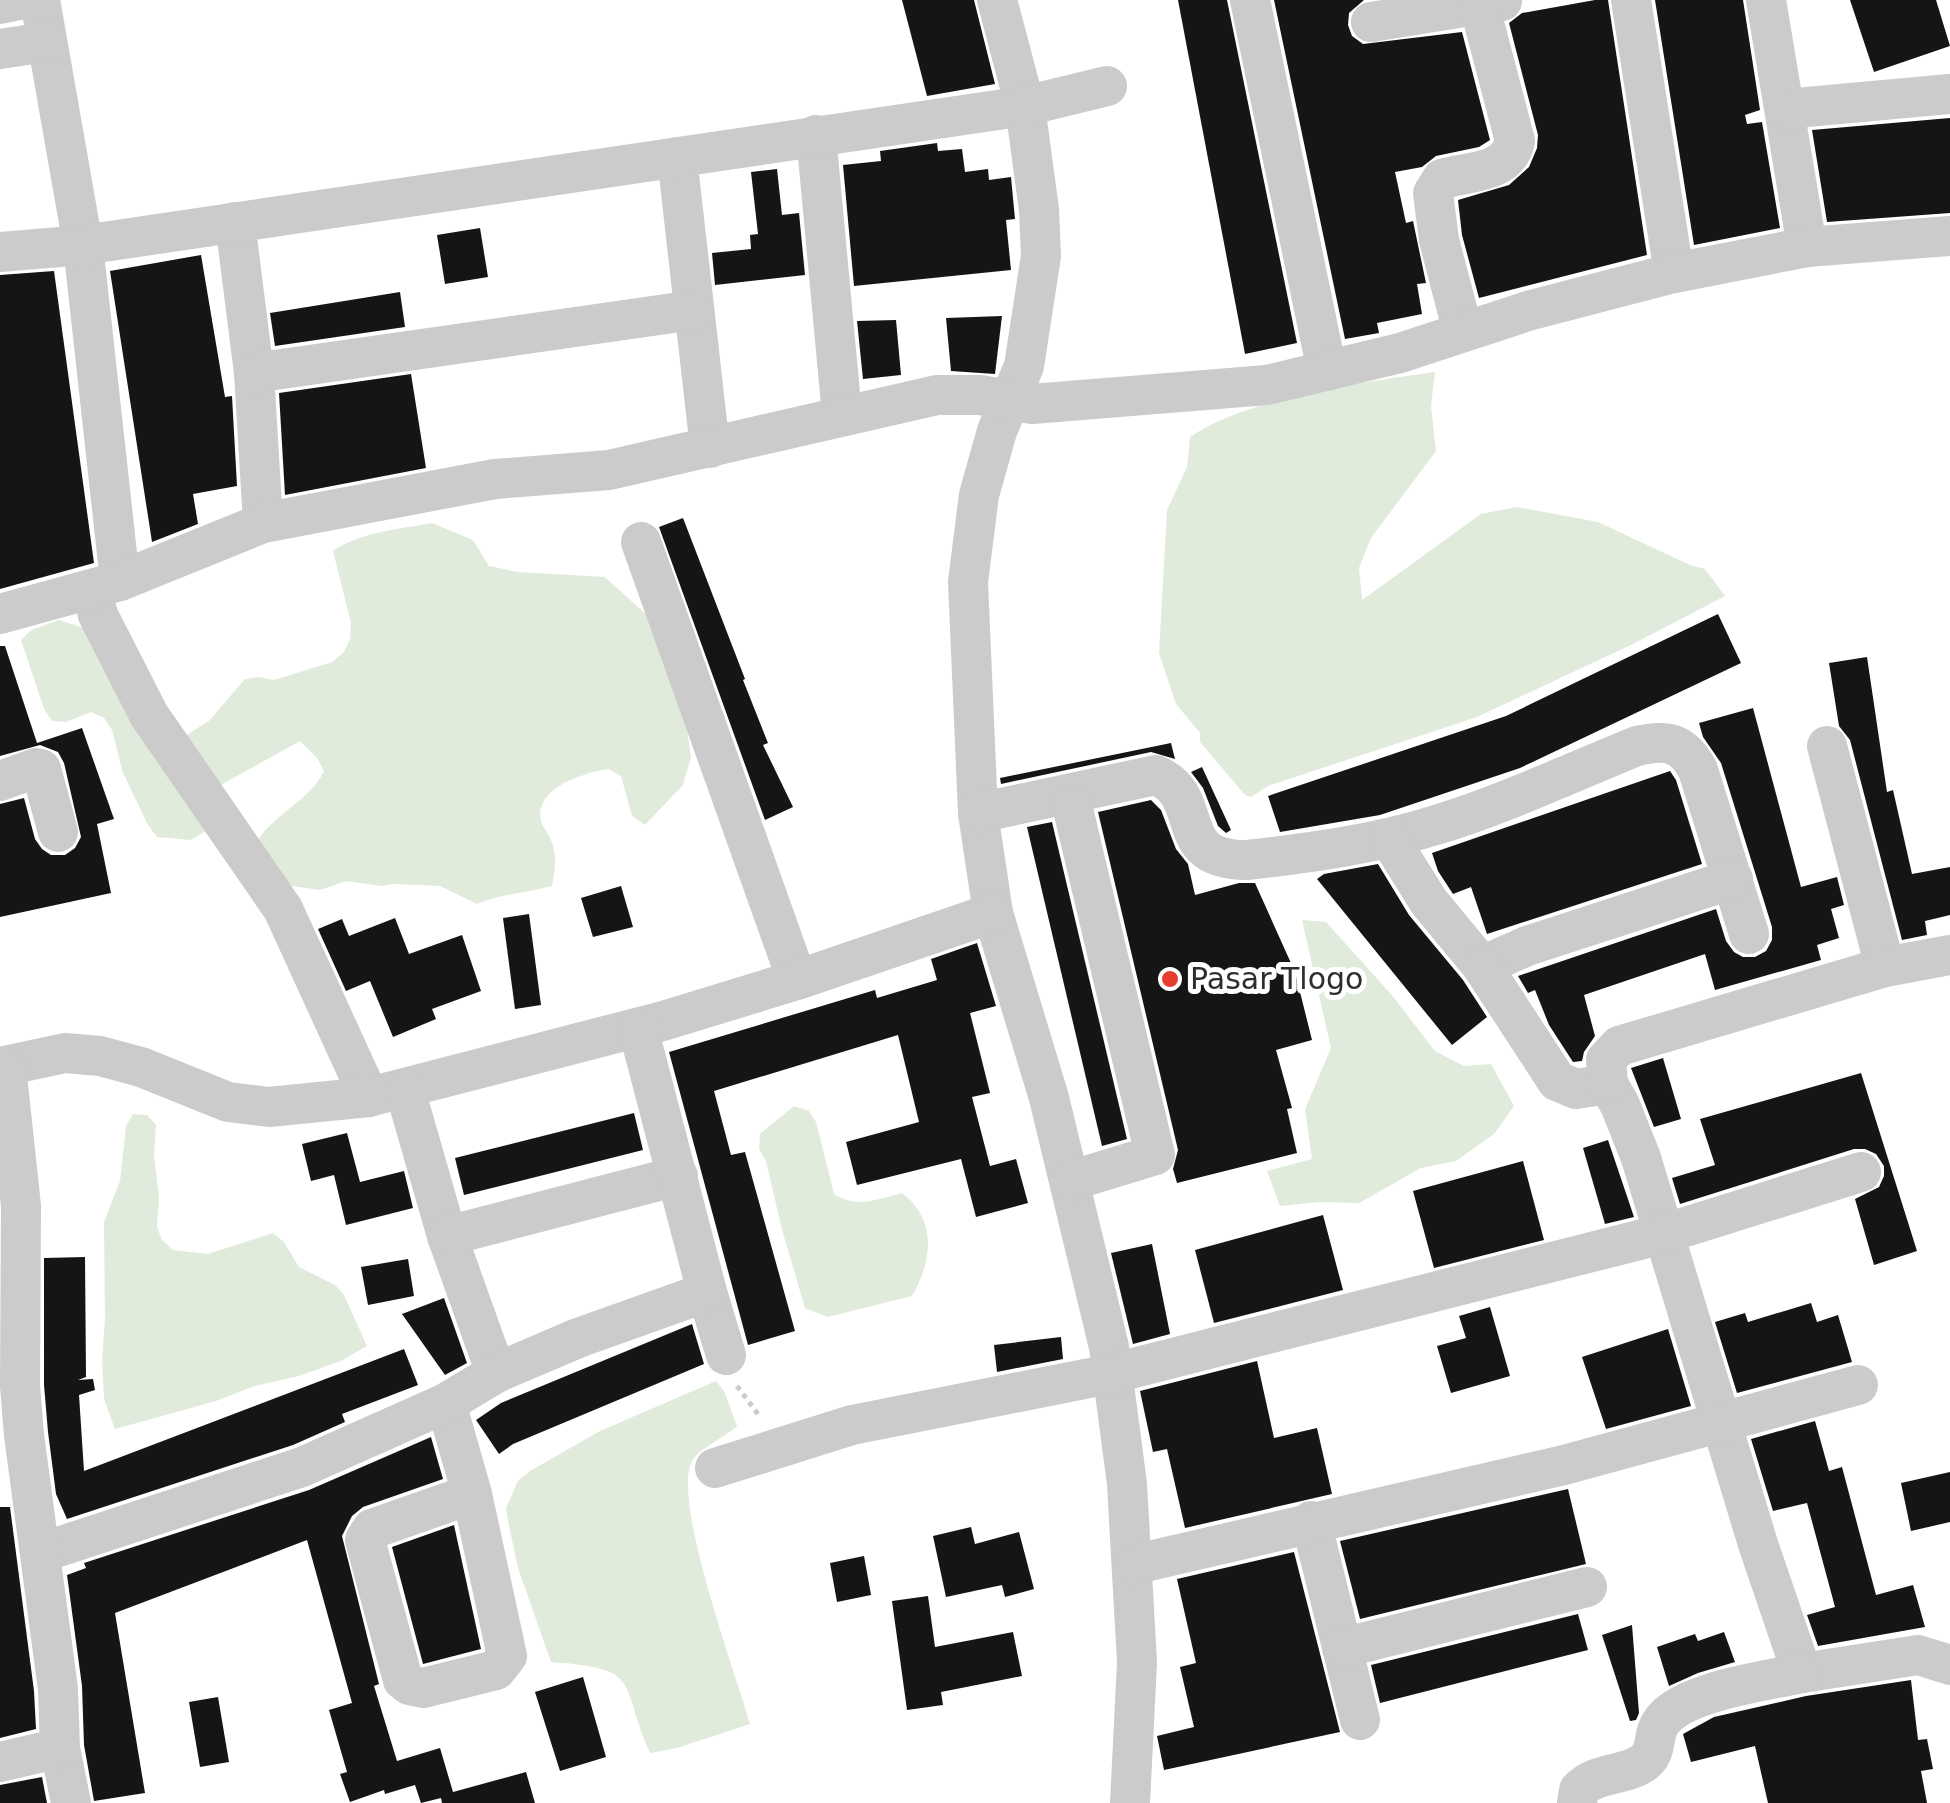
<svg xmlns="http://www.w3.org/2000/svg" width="1950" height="1803" font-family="'DejaVu Sans',sans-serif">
  <rect width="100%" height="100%" fill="#fff"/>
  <g fill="#e1ebdb">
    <path d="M1435,372L1431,406L1436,451L1371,538L1359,568L1362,600L1481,514L1517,507L1598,522L1690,565L1705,569L1725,596L1633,644L1477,717L1268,786L1251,797L1245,795L1200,742V733L1176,704L1159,653L1167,510L1187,467L1190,437C1248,397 1366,382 1435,372Z"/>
    <path d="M432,523L473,540L489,566L518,572L605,577L651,619L687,729L691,757L683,785L645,825L632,816L621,776L608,769C583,773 530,789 542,824C544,829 548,833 550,838C558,854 555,869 552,886C525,893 502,894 477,904L440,886L395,884L382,886L346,881L320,890L292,886L255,846C270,814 310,802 324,771L317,758L300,741L221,785L214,826L191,840L157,837L148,825L123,773L112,730L104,718L91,712L66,722L52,721L44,709L21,640L31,630L59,620L87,629L180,739L209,721L245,679L259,677L274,680L332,662L344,652L350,639L351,623L333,551C361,532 399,529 432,523Z"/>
    <polygon points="1302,920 1326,922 1391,994 1435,1051 1464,1066 1491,1064 1514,1106 1494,1134 1456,1161 1421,1168 1359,1203 1320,1202 1280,1206 1267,1171 1312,1159 1305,1109 1331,1048"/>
    <path d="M794,1106L809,1111L816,1122L834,1194C856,1209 878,1199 902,1193C938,1220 932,1262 912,1296L828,1317L805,1308L781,1226L766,1161L759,1149L760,1134Z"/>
    <polygon points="133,1114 147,1115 156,1125 154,1155 159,1197 157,1227 162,1240 173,1250 208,1254 273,1233 284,1242 299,1267 335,1285 344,1295 367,1346 341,1361 299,1376 255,1386 216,1401 115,1429 104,1399 102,1360 105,1319 104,1222 120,1181 126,1126"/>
    <path d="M716,1381L724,1391L737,1426C726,1436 700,1449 694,1458C667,1490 738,1679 750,1724L677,1748L650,1753C618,1680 644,1669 551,1662L518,1568L508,1521L506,1508L518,1481L530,1471L600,1431Z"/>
  </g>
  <g fill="#151515">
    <polygon points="902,0 974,0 995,84 927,96"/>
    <polygon points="1178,0 1227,0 1297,343 1245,354"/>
    <polygon points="1274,0 1364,0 1349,13 1348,25 1352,36 1363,44 1462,32 1490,140 1479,147 1436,156 1422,167 1395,172 1406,223 1413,221 1426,283 1417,284 1422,314 1377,323 1379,333 1345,339"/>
    <polygon points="1595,0 1608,0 1647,255 1479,298 1462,235 1458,200 1509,185 1529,167 1537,148 1538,135 1509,23 1522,13"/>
    <polygon points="1655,0 1743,0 1760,110 1745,115 1747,124 1762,122 1780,228 1694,245"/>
    <polygon points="1850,0 1936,0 1950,46 1874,72"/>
    <polygon points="1950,118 1950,213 1827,222 1812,130"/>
    <polygon points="937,143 938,151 962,149 965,172 988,169 989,180 1011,177 1015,219 1006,220 1011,270 854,286 843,165 881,161 880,151"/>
    <polygon points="777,169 782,215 799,213 805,275 715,285 712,253 751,249 750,235 758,234 751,172"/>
    <polygon points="480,228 488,277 445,284 437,235"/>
    <polygon points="201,255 225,397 232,396 237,486 193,494 198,524 152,542 110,271"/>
    <polygon points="54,271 94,563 0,589 0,275"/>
    <polygon points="400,292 405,327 275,346 270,313"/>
    <polygon points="1002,316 995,374 951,371 946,318"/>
    <polygon points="896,320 901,375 863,379 857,321"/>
    <polygon points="411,374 426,468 285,495 279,393"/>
    <polygon points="683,518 745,679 743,680 768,743 763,745 793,807 765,820 659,527"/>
    <polygon points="1718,614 1741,663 1520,768 1380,815 1280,832 1268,796 1506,716"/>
    <polygon points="0,646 5,646 37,743 82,728 114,819 97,824 111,893 0,917 0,804 24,798 35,839 42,849 51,855 65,855 75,848 81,837 64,763 58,752 40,745 0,756"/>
    <polygon points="1867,657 1887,792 1893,790 1912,874 1950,867 1950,915 1925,921 1927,935 1902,940 1850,740 1839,726 1829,663"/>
    <polygon points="1753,708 1801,887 1837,877 1844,905 1831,909 1839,938 1817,945 1821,960 1715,990 1705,954 1584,995 1595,1036 1584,1052 1582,1061 1573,1062 1549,1025 1535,990 1528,993 1518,976 1716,909 1726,941 1734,952 1743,957 1755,957 1766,951 1772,940 1772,927 1721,763 1703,737 1699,723"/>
    <polygon points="1171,743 1175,759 1151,752 1001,784 1000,778"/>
    <polygon points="1202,767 1231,830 1226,833 1218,826 1203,788 1191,772"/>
    <polygon points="1670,771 1676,780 1702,864 1487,934 1471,887 1453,894 1438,871 1432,853"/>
    <polygon points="1151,800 1161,810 1176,849 1188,864 1195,895 1239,883 1255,883 1295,972 1312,1040 1276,1050 1292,1108 1287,1109 1297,1153 1177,1183 1173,1169 1178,1150 1098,812"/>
    <polygon points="1052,822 1127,1139 1102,1146 1027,827"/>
    <polygon points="1378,864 1409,915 1463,980 1487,1017 1452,1045 1317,879 1324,874"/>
    <polygon points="621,886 633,927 593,937 581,898"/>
    <polygon points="529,914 541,1005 515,1009 503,918"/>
    <polygon points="395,918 409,954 462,935 481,991 432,1009 436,1019 393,1037 370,981 346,991 318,929 342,919 349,936"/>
    <polygon points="977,943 996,1006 970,1013 990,1093 972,1097 990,1166 1016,1159 1028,1203 976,1217 961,1159 857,1185 846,1142 919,1122 898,1035 714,1091 731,1155 745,1152 795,1331 748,1345 669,1052 875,990 877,998 937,980 931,959"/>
    <polygon points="1663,1058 1681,1119 1654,1127 1631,1068"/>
    <polygon points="1861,1073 1917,1251 1874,1265 1855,1199 1879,1187 1884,1176 1884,1166 1876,1154 1865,1149 1854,1149 1680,1204 1672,1178 1715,1165 1700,1119"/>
    <polygon points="634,1113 643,1150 464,1195 455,1158"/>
    <polygon points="347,1133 360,1182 404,1171 413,1208 346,1225 334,1175 311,1181 302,1144"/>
    <polygon points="1608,1140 1634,1217 1605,1224 1583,1148"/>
    <polygon points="1523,1161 1544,1240 1434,1268 1413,1191"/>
    <polygon points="1323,1215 1343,1290 1214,1323 1195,1250"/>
    <polygon points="1152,1244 1170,1334 1133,1344 1111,1253"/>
    <polygon points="85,1257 86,1377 78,1380 93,1379 95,1390 79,1395 84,1471 404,1349 418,1385 342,1414 345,1422 293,1445 67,1519 56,1494 48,1432 44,1385 44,1258"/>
    <polygon points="408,1259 414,1296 368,1305 361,1267"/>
    <polygon points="444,1298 467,1363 445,1375 402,1314"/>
    <polygon points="1811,1303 1817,1322 1838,1315 1852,1362 1737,1393 1715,1322 1745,1313 1748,1322"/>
    <polygon points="1490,1307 1510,1376 1451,1393 1437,1346 1466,1338 1459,1316"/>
    <polygon points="692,1324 704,1364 513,1444 499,1454 476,1420 501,1403"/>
    <polygon points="1668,1329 1691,1406 1606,1429 1582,1357"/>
    <polygon points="1061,1337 1063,1359 997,1372 994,1345"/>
    <polygon points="1257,1361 1274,1438 1317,1428 1332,1494 1185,1528 1167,1449 1153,1452 1140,1391"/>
    <polygon points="1815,1421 1829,1471 1842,1467 1876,1595 1913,1585 1925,1627 1818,1646 1807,1615 1835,1607 1807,1503 1773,1511 1751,1439"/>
    <polygon points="431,1437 443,1479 363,1507 352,1516 342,1536 379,1684 374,1686 397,1761 440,1748 453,1792 526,1772 535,1803 442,1803 441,1798 421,1803 415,1785 385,1794 384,1790 350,1802 340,1774 347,1772 329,1710 352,1703 307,1540 115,1613 145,1793 94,1801 84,1745 82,1686 67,1575 86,1568 84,1563 309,1490"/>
    <polygon points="1950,1472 1950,1522 1911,1531 1901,1483"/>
    <polygon points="1568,1489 1586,1564 1360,1619 1340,1541"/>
    <polygon points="0,1507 10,1507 34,1691 36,1729 0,1738"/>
    <polygon points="454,1525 481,1649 423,1664 392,1547"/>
    <polygon points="971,1527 975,1544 1019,1532 1034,1589 1005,1597 1002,1585 946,1597 933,1536"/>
    <polygon points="1294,1552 1340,1732 1164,1770 1157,1736 1194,1727 1180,1667 1196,1663 1177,1579"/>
    <polygon points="864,1556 871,1595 837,1602 830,1563"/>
    <polygon points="928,1596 935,1647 1013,1632 1022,1676 941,1692 943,1705 907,1710 892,1601"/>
    <polygon points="1578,1614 1588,1650 1380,1703 1371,1665"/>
    <polygon points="1632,1625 1639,1713 1636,1720 1630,1721 1602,1635"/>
    <polygon points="1724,1632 1735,1662 1698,1673 1669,1686 1657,1647 1695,1634 1698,1641"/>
    <polygon points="583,1677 606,1757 560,1771 535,1692"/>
    <polygon points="1911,1680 1918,1740 1927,1739 1933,1769 1921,1771 1927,1803 1768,1803 1755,1746 1691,1762 1683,1734 1714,1717 1806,1696"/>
    <polygon points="218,1697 229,1762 200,1767 189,1702"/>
    <polygon points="42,1777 47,1803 0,1803 0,1785"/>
  </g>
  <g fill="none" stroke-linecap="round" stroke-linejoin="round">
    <polyline stroke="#cbcbcb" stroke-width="5" stroke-dasharray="5 5" stroke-linecap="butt" points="737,1386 760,1417"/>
    <g stroke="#cbcbcb" stroke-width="40">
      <polyline points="40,0 83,245 120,581"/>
      <polyline points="997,0 1025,106 1039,210 1041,256 1024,366 997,431 979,495 968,582 978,813 993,913 1049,1098 1109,1347 1127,1484 1137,1662 1130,1803"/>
      <polyline points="1250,0 1327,371"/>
      <polyline points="1631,0 1674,273"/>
      <polyline points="1766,0 1807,247"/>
      <polyline points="0,4 20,0"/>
      <polyline points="1371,22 1502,1"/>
      <polyline points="0,49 47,42"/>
      <polyline points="1785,109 1950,94"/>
      <polyline points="816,135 842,415"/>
      <polyline points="677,157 710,448"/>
      <polyline points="235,222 254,373 263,523"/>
      <polyline points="0,252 83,245 1025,106 1107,86"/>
      <path d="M1463,332L1439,240L1433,193L1442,179C1469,171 1508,174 1515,141L1479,4"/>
      <polyline points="254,373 694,310"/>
      <polyline points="641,542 797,980"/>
      <polyline points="92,590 98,615 149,715 283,909 369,1097"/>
      <polyline points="0,614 120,581 263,523 495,479 609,470 937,395 980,395 1032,404 1267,385 1400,353 1528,311 1674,273 1807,247 1950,236"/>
      <polyline points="1827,746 1885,967"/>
      <polyline points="0,781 36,768 41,769 58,832"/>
      <path d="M978,813L1156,775C1209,798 1168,860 1247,860C1310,853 1375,844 1436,825C1505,804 1570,773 1637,746C1667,739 1683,742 1698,770L1749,934"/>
      <polyline points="1389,838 1429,902 1482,966 1527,946 1733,879"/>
      <polyline points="1482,966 1557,1081 1576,1089 1608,1084 1620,1105 1641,1158 1758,1544 1802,1673 1918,1655 1950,1665"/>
      <polyline points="0,1067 65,1053 100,1056 141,1067 228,1102 269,1107 369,1097 663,1021 797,980 993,913"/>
      <polyline points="1608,1084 1606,1060 1619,1046 1885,967 1950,955"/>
      <polyline points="405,1090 447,1236 496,1373"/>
      <polyline points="1070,1181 1155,1155 1072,805"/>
      <polyline points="447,1236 678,1176"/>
      <polyline points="707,1292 726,1355"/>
      <polyline points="446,1403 472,1494 507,1656 496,1670 423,1688 409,1685 403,1680 365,1540 372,1529 472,1494"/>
      <polyline points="715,1468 852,1425 1110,1374 1663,1234 1861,1172"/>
      <polyline points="1311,1521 1360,1720"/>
      <polyline points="40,1553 302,1467 446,1403 496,1373 578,1338 707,1292 638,1028"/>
      <polyline points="1132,1565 1564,1465 1858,1385"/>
      <polyline points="1342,1648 1587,1587"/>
      <polyline points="60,1748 71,1803"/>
      <polyline points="0,1762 60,1748 58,1689 24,1435 20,1386 21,1206 6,1066"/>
      <path d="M1577,1803L1579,1790C1597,1771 1623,1777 1643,1763C1659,1752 1651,1735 1662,1721C1684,1691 1766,1681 1802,1673"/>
    </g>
  </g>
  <circle fill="#e63d2f" stroke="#fff" stroke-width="4" cx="1170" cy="979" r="10"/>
  <g text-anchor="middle" stroke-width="10" stroke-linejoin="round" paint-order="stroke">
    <g font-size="30" fill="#2e2e2e" stroke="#fff" text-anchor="start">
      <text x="1190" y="989">Pasar Tlogo</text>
    </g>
  </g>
</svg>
